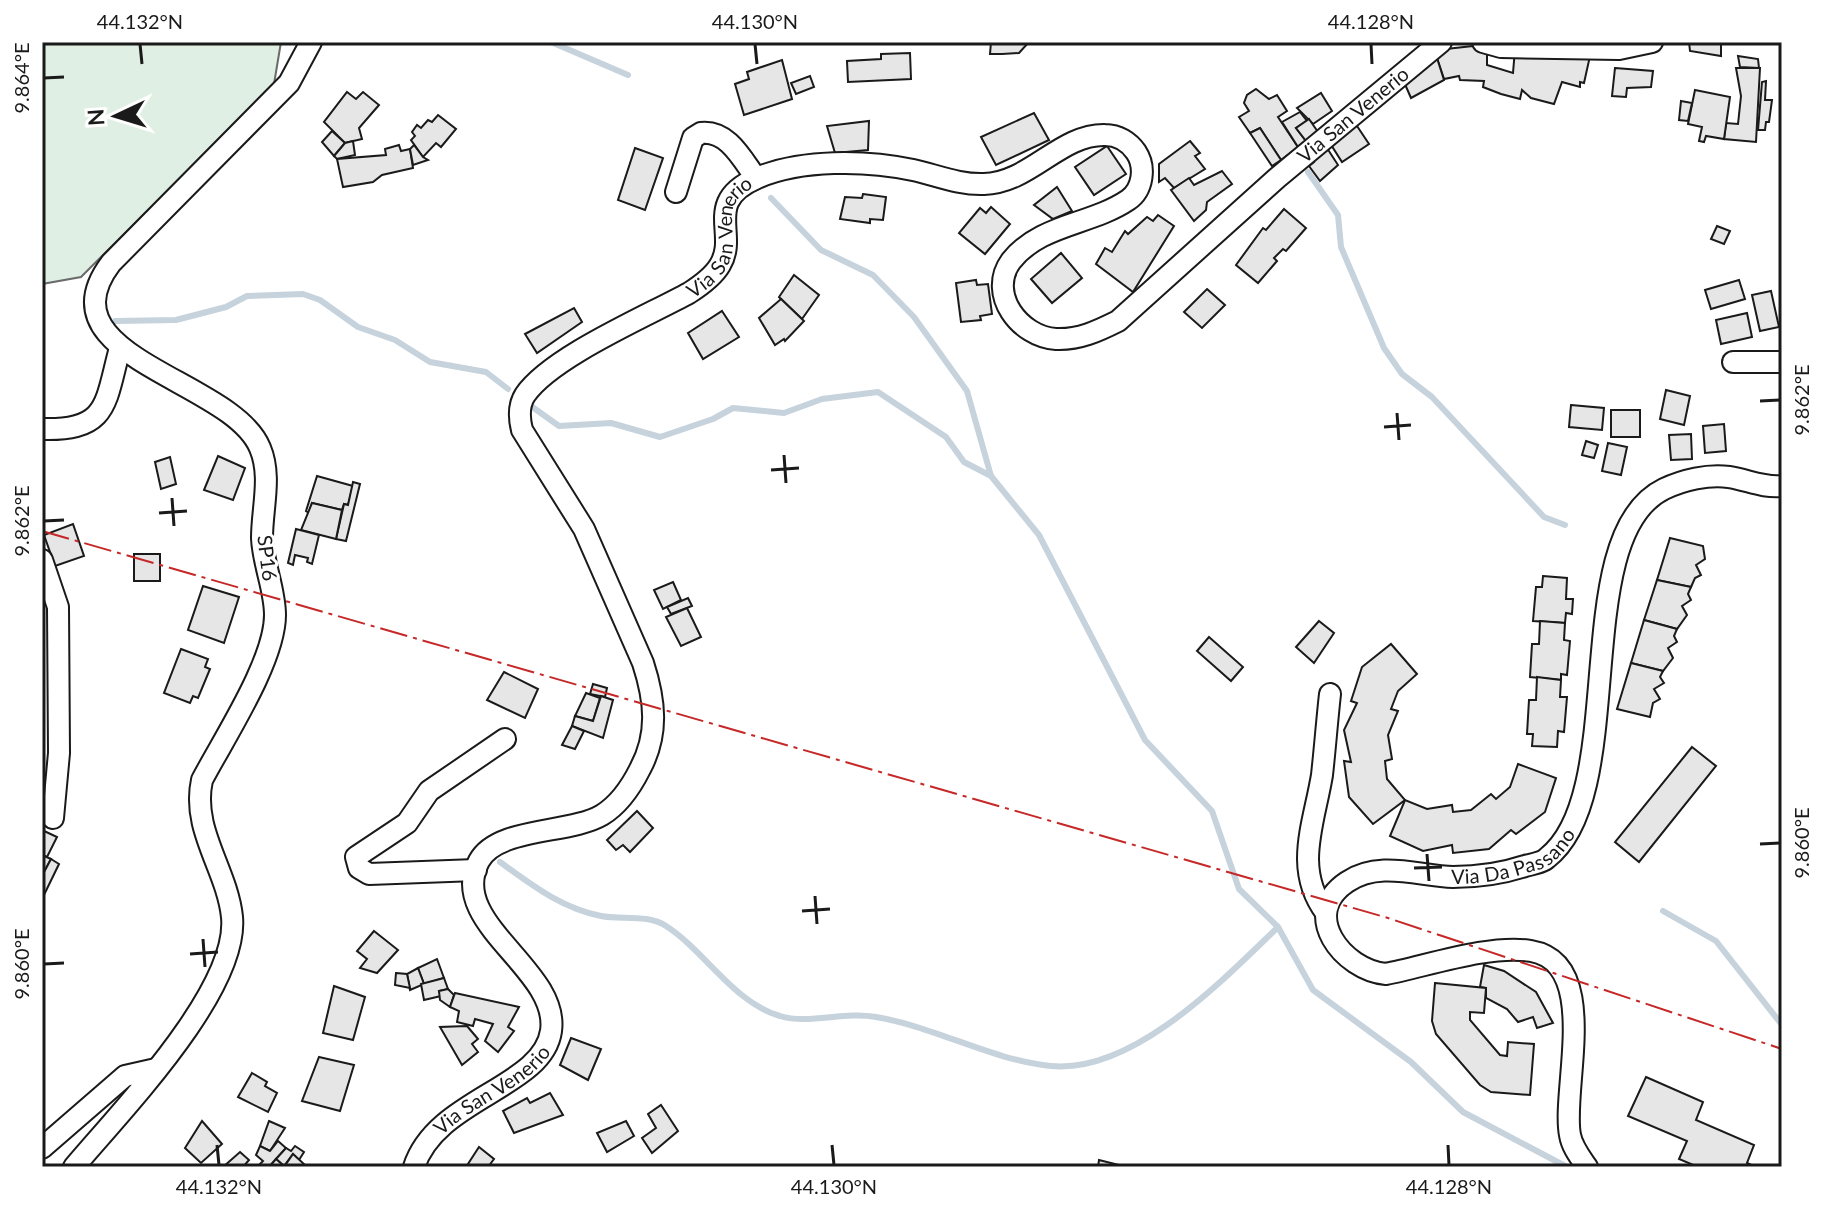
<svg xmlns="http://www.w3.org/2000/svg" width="1824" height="1209" font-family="Lato,sans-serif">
  <rect width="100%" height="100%" fill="#fff"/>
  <polygon fill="#e0efe3" stroke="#6a6a6a" stroke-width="2" points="42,42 281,42 274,84 81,277 42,284"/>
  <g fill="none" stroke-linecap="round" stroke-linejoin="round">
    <g stroke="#c6d2dc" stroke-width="6">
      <polyline points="551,42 628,75"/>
      <polyline points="1308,172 1338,215 1341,247 1384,348 1402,374 1432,397 1544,517 1565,525"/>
      <polyline points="771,198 821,250 873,275 914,317 967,391 991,476 1039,535 1145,740 1212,811 1239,889 1278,927 1313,990 1411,1062 1463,1112 1567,1167"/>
      <polyline points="115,321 176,320 226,307 247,296 303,294 320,300 358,327 395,340 430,362 486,372 508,389"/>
      <polyline points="531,406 559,426 611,423 660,437 713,419 733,408 784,413 822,399 878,392 946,437 964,462 991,476"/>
      <path d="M500,862C532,885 561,908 601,916C621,920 648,914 666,926C704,950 734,1003 780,1016C809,1025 844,1011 876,1017C936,1027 991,1060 1051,1066C1133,1074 1223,980 1278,927"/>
      <polyline points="1663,911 1716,941 1782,1025"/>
    </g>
  </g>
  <g fill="#e6e6e6" stroke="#1a1a1a" stroke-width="2">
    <polygon points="991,42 1029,42 1019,53 1002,54 990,54"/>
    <polygon points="1689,42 1721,42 1721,56 1690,51"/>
    <polygon points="1473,46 1487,47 1487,65 1513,73 1515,49 1590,56 1584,83 1580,82 1580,87 1562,82 1554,104 1531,98 1522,90 1520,99 1501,94 1483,87 1484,81 1460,80 1459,76 1444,79 1436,55 1446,49"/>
    <polygon points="910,53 911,79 848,82 847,61 881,59 881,54"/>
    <polygon points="1436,55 1444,80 1411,98 1404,82"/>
    <polygon points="1738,56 1758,59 1759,68 1740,67"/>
    <polygon points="782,60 792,99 744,115 735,84 749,79 747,72"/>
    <polygon points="1615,68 1653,71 1651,87 1627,88 1626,97 1612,96"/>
    <polygon points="1736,68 1760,68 1756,142 1724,139 1726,123 1738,124 1741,96"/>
    <polygon points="810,76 814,87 796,94 791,83"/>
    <polygon points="1766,81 1765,100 1772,100 1769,122 1766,122 1765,130 1758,130 1762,82"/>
    <polygon points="1256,89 1269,99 1277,95 1287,111 1278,117 1298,147 1281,160 1260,128 1250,133 1239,117 1249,111 1244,103 1247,95"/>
    <polygon points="1695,90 1730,97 1724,139 1706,136 1704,142 1699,141 1702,127 1688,124"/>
    <polygon points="347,92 356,99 363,92 379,105 359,128 362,139 345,143 324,122"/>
    <polygon points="1321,93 1332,111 1313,124 1297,108"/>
    <polygon points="1681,101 1692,103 1688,121 1679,120"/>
    <polygon points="1300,112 1307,121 1296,128 1306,141 1298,147 1282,122"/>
    <polygon points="1034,113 1049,140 996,165 981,137"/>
    <polygon points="438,115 456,129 441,147 436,143 423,157 411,140 415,136 412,132 417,125 421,128 428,120 432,122"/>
    <polygon points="1309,119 1318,132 1306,141 1296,128"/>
    <polygon points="869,121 868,150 835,153 827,126"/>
    <polygon points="1355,123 1369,144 1342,162 1328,140"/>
    <polygon points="1260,128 1281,160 1272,166 1250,133"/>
    <polygon points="332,131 345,143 334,156 322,142"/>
    <polygon points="353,141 355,155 337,159 334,156 345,143"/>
    <polygon points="1190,141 1200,153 1195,156 1205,169 1174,188 1165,178 1159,182 1159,164"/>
    <polygon points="399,145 401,151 410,149 413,168 382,175 373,182 343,187 337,159 386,155 385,149"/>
    <polygon points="414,145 423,157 428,160 413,165 410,149"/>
    <polygon points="1325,145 1338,165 1320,181 1309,166 1314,162 1309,155"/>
    <polygon points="1107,146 1126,174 1094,195 1075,167"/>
    <polygon points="635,148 663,158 645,210 618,200"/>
    <polygon points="1222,171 1232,184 1207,202 1206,210 1194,221 1171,190 1189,178 1194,185"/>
    <polygon points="1057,187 1072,211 1053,219 1034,205"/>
    <polygon points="863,194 886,197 883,220 870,219 870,223 840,219 845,197 862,198"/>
    <polygon points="991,207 1010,224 985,254 959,233 980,208 986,213"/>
    <polygon points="1284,209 1306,228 1286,251 1283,249 1274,258 1277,261 1258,283 1236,265 1263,228 1266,230"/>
    <polygon points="1158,215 1174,226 1133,292 1096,264 1105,248 1112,252 1125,231 1128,234 1147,217 1153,221"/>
    <polygon points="1717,226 1730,231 1724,244 1711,239"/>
    <polygon points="1061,253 1082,278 1052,303 1031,279"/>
    <polygon points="794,275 819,295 802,319 779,297"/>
    <polygon points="976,280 977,285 988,284 992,314 980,316 981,320 961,322 956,283"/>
    <polygon points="1739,280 1745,299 1711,309 1705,290"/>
    <polygon points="1207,289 1225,305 1202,328 1184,312"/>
    <polygon points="1771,291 1779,327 1760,331 1752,295"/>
    <polygon points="781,299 804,321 785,341 784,339 775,345 759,318"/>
    <polygon points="574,308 582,322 537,353 525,334"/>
    <polygon points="722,311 739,337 703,359 688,333"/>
    <polygon points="1747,313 1752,337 1721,344 1716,320"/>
    <polygon points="1666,390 1690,396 1684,425 1660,419"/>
    <polygon points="1571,405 1604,408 1602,430 1569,427"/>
    <rect x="1611" y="410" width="29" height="27"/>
    <polygon points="1724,424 1726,451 1705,453 1703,426"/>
    <polygon points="1691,434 1692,459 1671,460 1669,435"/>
    <polygon points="1586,441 1598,445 1594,458 1582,455"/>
    <polygon points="1608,443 1627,447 1621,475 1602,471"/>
    <polygon points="218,456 245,468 233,500 204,490"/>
    <polygon points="170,457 176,484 161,489 155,462"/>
    <polygon points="317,476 353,486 348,505 344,504 342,510 312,503 309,513 306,511"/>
    <polygon points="353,482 360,484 346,541 336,539 344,504 348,505"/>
    <polygon points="312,503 342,510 336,539 301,530"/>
    <polygon points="73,524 84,556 55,566 44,535"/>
    <polygon points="296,529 319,535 312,564 307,562 308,558 295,555 293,565 288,563"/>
    <polygon points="1670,538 1703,546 1705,559 1696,565 1701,575 1695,578 1691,587 1657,580"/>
    <rect x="134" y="554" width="26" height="27"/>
    <polygon points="1543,576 1567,578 1566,599 1573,599 1572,614 1566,613 1565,623 1533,621 1536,587 1542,587"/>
    <polygon points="1657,580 1691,587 1688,594 1691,600 1682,606 1687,615 1677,629 1644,620"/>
    <polygon points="673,582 681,600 663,609 654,590"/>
    <polygon points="203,586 239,597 224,643 188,630"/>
    <polygon points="688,598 692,606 671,614 667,607"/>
    <polygon points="687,608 701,637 681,646 666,617"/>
    <polygon points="1644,620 1677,629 1674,636 1677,642 1668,648 1673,658 1663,671 1631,663"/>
    <polygon points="1319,621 1334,633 1314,663 1296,647"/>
    <polygon points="1540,621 1565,623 1564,640 1570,641 1567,675 1561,674 1561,680 1530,677 1532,644 1539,644"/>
    <polygon points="1209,637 1243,667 1231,681 1197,651"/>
    <polygon points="1391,644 1417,674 1398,691 1391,709 1398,711 1388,735 1392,759 1385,761 1387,779 1405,800 1373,824 1349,797 1344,761 1351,762 1344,730 1357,703 1351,701 1362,667"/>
    <polygon points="181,649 208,659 205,667 210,669 198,698 193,696 190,703 164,693"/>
    <polygon points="1631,663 1663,671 1660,677 1664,683 1654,689 1660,699 1653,703 1650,717 1617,709"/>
    <polygon points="504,672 538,689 525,718 487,700"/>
    <polygon points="1537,677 1561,680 1560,697 1567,697 1564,732 1558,731 1557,747 1532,746 1533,734 1527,734 1529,700 1536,700"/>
    <polygon points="593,684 607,688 605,697 590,694"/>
    <polygon points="586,693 600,698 593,721 575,716"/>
    <polygon points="601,696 613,700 603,738 572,726 575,716 593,721"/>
    <polygon points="572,726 584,731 575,749 562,745"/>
    <polygon points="1692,747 1716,766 1639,862 1615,842"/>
    <polygon points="1518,764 1556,778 1545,812 1516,834 1511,830 1489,849 1453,853 1452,845 1423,851 1390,836 1405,800 1427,809 1452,805 1453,812 1471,810 1491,794 1496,799 1510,787"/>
    <polygon points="637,811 653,828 630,852 623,845 616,850 607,840"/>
    <polygon points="42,830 57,837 47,857 42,855"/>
    <polygon points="42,855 51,859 42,876"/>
    <polygon points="51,859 59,864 42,899 42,876"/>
    <polygon points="374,931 398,950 377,973 360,968 367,959 357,951"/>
    <polygon points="437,959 444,978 424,984 418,968"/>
    <polygon points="1484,965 1504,971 1536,992 1553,1023 1537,1028 1533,1017 1518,1022 1507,1009 1486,998 1486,988 1480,987"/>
    <polygon points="418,968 424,984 410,990 407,974"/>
    <polygon points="396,973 407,974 410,988 395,985"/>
    <polygon points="444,978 448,989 439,991 441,996 424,1000 421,984"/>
    <polygon points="1435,983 1486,988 1484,1013 1470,1012 1470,1020 1500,1055 1507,1056 1508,1042 1534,1044 1530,1095 1491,1092 1480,1085 1436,1034 1432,1021"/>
    <polygon points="334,986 365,997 353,1040 323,1033"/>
    <polygon points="448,989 454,995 450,1007 440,1000 439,991"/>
    <polygon points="455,993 519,1007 508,1027 514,1031 498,1052 485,1041 493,1024 475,1019 473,1026 457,1022 459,1011 450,1007"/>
    <polygon points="467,1026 478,1039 472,1044 478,1052 462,1065 440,1027"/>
    <polygon points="571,1038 601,1049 588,1080 560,1065"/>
    <polygon points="319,1057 354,1065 340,1111 302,1101"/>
    <polygon points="252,1073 267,1082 265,1086 277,1093 268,1112 238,1097"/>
    <polygon points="1646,1077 1703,1102 1696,1120 1754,1145 1747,1163 1756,1167 1698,1167 1679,1159 1687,1141 1628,1116"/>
    <polygon points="550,1093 563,1115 514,1133 503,1111 527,1098 530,1103"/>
    <polygon points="661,1105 678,1131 652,1153 642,1138 656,1128 648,1114"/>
    <polygon points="202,1121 222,1144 201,1163 185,1148"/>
    <polygon points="269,1121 285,1128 270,1151 260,1146"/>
    <polygon points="626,1121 634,1136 607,1152 597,1133"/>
    <polygon points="278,1141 286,1148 269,1167 263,1167 260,1164 263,1161 256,1155 260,1146 270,1151"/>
    <polygon points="295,1146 304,1152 299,1160 293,1154 284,1166 276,1159 286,1148 291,1151"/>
    <polygon points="479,1147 494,1159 488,1167 466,1167"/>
    <polygon points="240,1152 249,1160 243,1167 223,1167"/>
    <polygon points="293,1154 305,1165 303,1167 284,1167"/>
    <polygon points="276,1159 284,1166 284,1167 269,1167"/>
    <polygon points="1099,1160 1123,1166 1123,1167 1098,1167"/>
  </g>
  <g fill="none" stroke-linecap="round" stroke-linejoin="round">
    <defs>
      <g id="minor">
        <polyline points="1483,42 1501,47 1619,49 1652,42"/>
        <path d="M676,192L693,138L701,133C728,130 742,159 756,178"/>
        <polyline points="1733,362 1782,362"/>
        <path d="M42,429C109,431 105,403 120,348"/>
        <polyline points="42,560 58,607 59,753 53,818"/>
        <polyline points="476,870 369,874 359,868 356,857 407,823 429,791 505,739"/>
        <path d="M1326,913C1293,869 1314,824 1322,775C1325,748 1327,721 1330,694"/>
        <polyline points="42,1148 125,1076 156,1069"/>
        <path d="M74,1167C121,1111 239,990 232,917C227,869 191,830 202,780C224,738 275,661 275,615C275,589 263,564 262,538C262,508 272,476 260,448C232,379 39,358 111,263L289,83L311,42"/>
        <path id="s1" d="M414,1167C436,1098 543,1088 551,1031C560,969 446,923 479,861C497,827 570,834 602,815C620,804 631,787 640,769C659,734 655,700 643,663L584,529L522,430C519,418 518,406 525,395C551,357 647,316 689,293C700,286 713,277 720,265C739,234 702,202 757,178C801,159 866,160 913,170C936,175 959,185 984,184C1030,183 1060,134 1105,135C1118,135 1129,142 1136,152C1146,167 1143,190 1128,200C1091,225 1040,224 1011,261C987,294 1020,337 1056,339C1079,340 1098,331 1118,321L1277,178L1441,42"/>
        <path id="s2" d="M1587,1167C1580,1157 1572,1147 1570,1135C1561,1090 1602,963 1531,951C1490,944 1427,966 1386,974C1343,970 1299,914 1347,882C1379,860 1419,876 1453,877C1479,877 1501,874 1525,866C1532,864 1542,863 1547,858C1631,793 1567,536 1664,489C1683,480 1708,474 1729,477C1748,480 1763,488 1782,486"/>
      </g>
    </defs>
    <use href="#minor" stroke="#1a1a1a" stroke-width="24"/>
    <use href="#minor" stroke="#fff" stroke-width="20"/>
    <polyline stroke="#c62828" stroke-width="2" stroke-dasharray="28 6 4 6" stroke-linecap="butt" points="42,531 1388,918 1782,1049"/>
  </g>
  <path fill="none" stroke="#1a1a1a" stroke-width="3" d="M140,44L142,64M755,44L757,64M1371,44L1372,64M44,78L64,77M1760,401L1780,400M1397,413L1399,440M1384,427L1411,425M784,455L786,483M771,470L799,468M172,498L174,526M159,513L187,511M44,521L64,520M1760,844L1780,843M1427,854L1429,881M1414,868L1442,867M815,896L817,924M802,911L830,909M203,939L205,967M190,954L218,952M44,964L64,963M217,1145L219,1165M832,1145L834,1165M1448,1145L1449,1165"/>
  <g text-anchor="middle" stroke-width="6" stroke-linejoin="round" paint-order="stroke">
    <g font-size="20" fill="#1a1a1a" stroke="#fff">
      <text dy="7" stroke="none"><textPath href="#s1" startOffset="2410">Via San Venerio</textPath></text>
      <text dy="7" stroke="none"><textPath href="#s1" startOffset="1260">Via San Venerio</textPath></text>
      <text transform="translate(267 558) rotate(83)" y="7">SP16</text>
      <text dy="7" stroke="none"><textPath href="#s2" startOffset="694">Via Da Passano</textPath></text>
      <text dy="7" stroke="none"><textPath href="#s1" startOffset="112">Via San Venerio</textPath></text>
    </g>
  </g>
  <rect width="1824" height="1209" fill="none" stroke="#ffffff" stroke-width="88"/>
  <g transform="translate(116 116) rotate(266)" stroke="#ffffff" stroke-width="6" paint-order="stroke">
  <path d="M0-6L14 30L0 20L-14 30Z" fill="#1a1a1a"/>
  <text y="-12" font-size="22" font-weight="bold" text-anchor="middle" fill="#1a1a1a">N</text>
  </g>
  <rect x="44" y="44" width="1736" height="1121" fill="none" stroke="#1a1a1a" stroke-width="3"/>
  <g font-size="20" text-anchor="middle" fill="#1a1a1a">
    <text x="140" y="29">44.132°N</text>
    <text x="755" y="29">44.130°N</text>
    <text x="1371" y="29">44.128°N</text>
    <text transform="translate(22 78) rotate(-90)" y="7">9.864°E</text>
    <text transform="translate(1802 400) rotate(-90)" y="7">9.862°E</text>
    <text transform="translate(22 521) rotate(-90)" y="7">9.862°E</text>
    <text transform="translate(1802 843) rotate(-90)" y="7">9.860°E</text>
    <text transform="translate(22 964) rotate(-90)" y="7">9.860°E</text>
    <text x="219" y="1194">44.132°N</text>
    <text x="834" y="1194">44.130°N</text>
    <text x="1449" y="1194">44.128°N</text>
  </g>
</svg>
